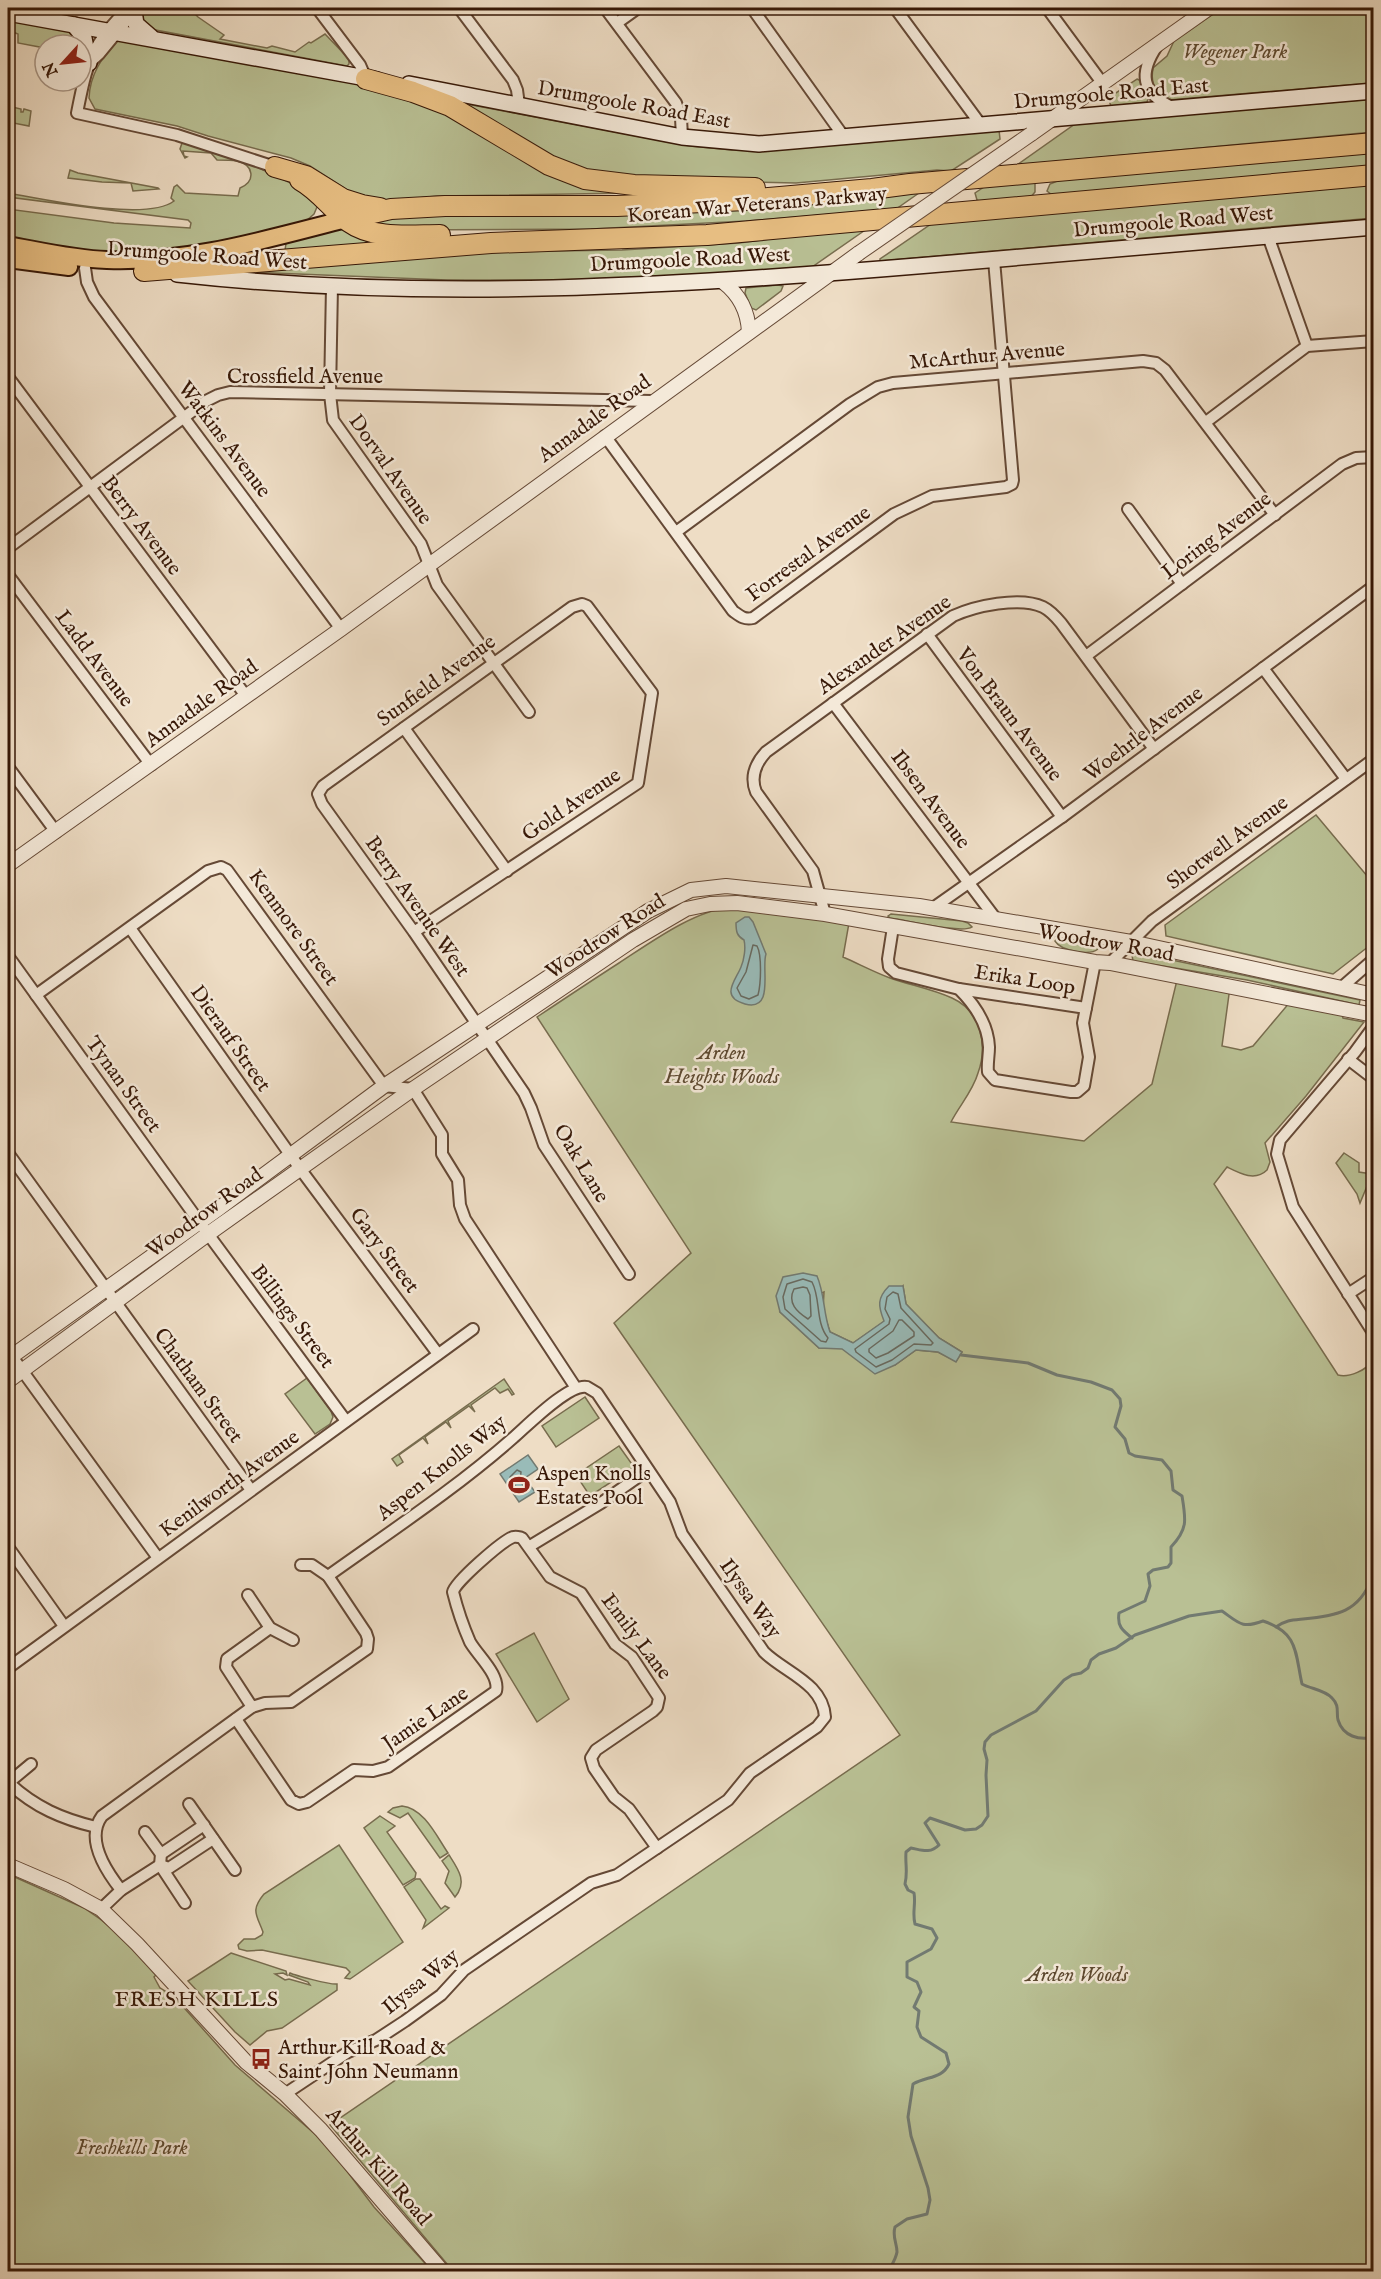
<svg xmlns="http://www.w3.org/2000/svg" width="1381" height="2279" font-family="'IM FELL English',serif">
  <rect width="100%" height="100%" fill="#eeddc5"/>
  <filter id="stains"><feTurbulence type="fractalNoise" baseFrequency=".00333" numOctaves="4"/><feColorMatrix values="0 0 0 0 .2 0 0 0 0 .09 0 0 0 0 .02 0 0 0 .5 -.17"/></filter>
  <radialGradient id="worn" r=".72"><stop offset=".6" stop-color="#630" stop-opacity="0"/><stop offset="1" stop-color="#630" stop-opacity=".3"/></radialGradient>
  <g fill="#b9c094" stroke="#786c4e" stroke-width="1.5" fill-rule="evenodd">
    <polygon points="145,8 189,8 198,17 224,35 220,39 267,48 272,46 295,52 309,42 311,43 325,34 349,59 349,64 347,66 145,28 140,13"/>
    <path d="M1222,8H1373V83L1168,100C1155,91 1150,85 1153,68L1167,56L1174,41Z"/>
    <polygon points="8,18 76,31 81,45 45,45 45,48 18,43 18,34 8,30"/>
    <path d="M117,40L384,88L632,193L437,196L389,201L352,193L310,166L291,158L208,136L177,126L95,109L89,98C90,74 102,58 117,40Z"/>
    <polygon points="1137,79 1141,81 1141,87 1148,99 1147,102 1111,106 1108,98"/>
    <polygon points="1373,99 1373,132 1017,165 1075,124"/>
    <polygon points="456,102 690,146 732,150 999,130 1000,139 951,171 937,170 796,183 611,179 559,163"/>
    <polygon points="8,106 21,109 21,112 23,112 24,109 31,111 29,126 8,122"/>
    <path d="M185,141L244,161L301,188L315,199L317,207L314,214L306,221L205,248L99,254L8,239V209L114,223L190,228L191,223L188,220L8,197V193C42,199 147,222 174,201L171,198L174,187L177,185L185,193L238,196L240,188C256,181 254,165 237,161C231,160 224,160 217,160L211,153L183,151L184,156L187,157L185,158L180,149L182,143Z"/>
    <polygon points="1373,148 1373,167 1052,195 1047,191 1050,184 1067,177"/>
    <polygon points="70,170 78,173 158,188 159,189 133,191 131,183 102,182 68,178"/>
    <polygon points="1033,182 1035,184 1035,192 1029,199 981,202 977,200 975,193 990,183"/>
    <polygon points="1373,184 1373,218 880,261 880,259 937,220"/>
    <polygon points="929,186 896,209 746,221 591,229 390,230 375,227 371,217"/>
    <polygon points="344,223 367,240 366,242 373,243 285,251 286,243"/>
    <polygon points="871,226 812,267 717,274 560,280 447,280 224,271 486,252 622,250 739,243"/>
    <polygon points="778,285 783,286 781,291 756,310 751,308 745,293 746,288"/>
    <polygon points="1316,815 1373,883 1373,943 1333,974 1166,936 1165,925"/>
    <path d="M731,907L849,923L843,957C859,964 874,972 890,978C910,985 932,989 952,998C981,1011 988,1045 978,1073C973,1091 959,1106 951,1122L1084,1141L1152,1084L1177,980L1230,987L1222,1046L1241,1050L1253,1046L1290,1002L1342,1014L1343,1018L1364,1022L1306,1096L1265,1143L1270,1162L1267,1170C1255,1182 1239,1173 1227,1167L1214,1184L1338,1375C1349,1378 1367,1370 1373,1360V2271H453L330,2125L900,1735L614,1323L691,1253L537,1017C564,999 591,981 619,963C650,943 693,911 731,907ZM903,1286L906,1304L939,1338L962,1352L956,1361L938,1352L916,1350L895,1365L842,1348H819L780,1312L824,1292L823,1310L830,1332L853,1343L885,1321Z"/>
    <path d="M891,914L962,921L968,923L972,927C962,934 906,920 890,918L888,916Z"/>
    <path d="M1057,938L1096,944L1098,949C1090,956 1061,951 1055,941Z"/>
    <polygon points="1139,953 1360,1000 1359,1005 1247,980 1133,961 1132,955"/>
    <polygon points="1344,1153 1359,1163 1359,1172 1372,1174 1360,1203 1357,1194 1336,1163"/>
    <polygon points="307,1378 331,1411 333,1417 330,1424 315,1434 285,1394"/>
    <polygon points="504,1379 514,1394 512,1395 508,1389 500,1393 495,1388 471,1405 475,1412 469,1406 448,1421 451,1428 446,1422 425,1437 428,1444 423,1438 399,1455 403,1462 397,1466 392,1459"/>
    <polygon points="585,1397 599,1418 556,1447 542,1426"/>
    <polygon points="619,1446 634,1467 590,1496 576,1475"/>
    <polygon points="534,1633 569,1699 537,1722 496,1654"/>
    <path d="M402,1806C424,1808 437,1837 448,1853L440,1858L408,1813L400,1818L388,1812L393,1808Z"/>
    <polygon points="380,1816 395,1826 387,1832 416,1873 415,1878 403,1885 364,1828"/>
    <path d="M339,1845L403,1942L350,1979L345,1978L350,1972L346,1968L262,1950L247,1951L239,1949L238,1945L244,1939H255L262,1935L263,1932C257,1915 250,1911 264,1894Z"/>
    <path d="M449,1855C458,1869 468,1882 455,1897L445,1883L449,1871L442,1861Z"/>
    <polygon points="8,1874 84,1908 100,1919 121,1936 156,1975 154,1977 160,1988 168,1993 170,1992 235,2065 315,2134 334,2154 374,2207 432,2271 8,2271"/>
    <polygon points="416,1879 420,1879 441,1909 445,1906 449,1908 423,1928 426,1920 404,1887"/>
    <path d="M231,1953L286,1971L287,1975L283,1973L275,1974L285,1980L289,1979L310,1985L308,1982L289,1975L290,1973C294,1975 330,1985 337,1984V1990L282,2028L267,2031L250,2045L235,2032L188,1981Z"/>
  </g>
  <g fill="#99bbb8" stroke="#727a71" stroke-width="1.5">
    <path d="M745,917H749L753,922L766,954C761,968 775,1012 745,1004C719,997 736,980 741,967C744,960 746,948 744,940C737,936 736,932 736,923Z"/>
    <path d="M803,1273L817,1276C825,1295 823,1312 830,1332L853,1343L884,1321C878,1306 877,1298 889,1286H903L906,1304L939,1338L962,1352L956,1362L938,1352L916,1350L895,1365L875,1374L842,1349L819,1348L780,1312L776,1296L783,1277Z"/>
    <polygon points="528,1455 538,1469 525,1478 535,1492 519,1502 500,1474"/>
  </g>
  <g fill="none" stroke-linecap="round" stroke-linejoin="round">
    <g stroke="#686a60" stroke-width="1.5">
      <path d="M753,945L757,946C762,955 761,984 758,995L749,999L741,996L737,988L746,972Z"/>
      <path d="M803,1279L812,1282C821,1299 815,1322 828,1338L826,1342L821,1341L785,1309L783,1297L787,1284Z"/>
      <path d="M803,1287L807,1288L810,1295L811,1316L808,1319C797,1312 787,1303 794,1289Z"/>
      <polygon points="893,1292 898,1294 901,1308 933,1343 931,1345 914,1344 892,1360 876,1367 856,1352 855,1349 889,1324 890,1319 885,1309 887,1297"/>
      <polygon points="899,1320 902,1320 914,1332 914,1336 888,1353 876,1358 869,1352 869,1349 893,1331"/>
      <polygon points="517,1470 521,1472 520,1480 525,1489 522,1493 519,1492 510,1477"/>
    </g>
    <g stroke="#727a71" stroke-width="3">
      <path d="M961,1355L1028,1363L1057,1375L1091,1382L1112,1390L1120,1399L1121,1406L1115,1427L1125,1439L1129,1453L1135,1456L1162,1460L1171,1471L1173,1490L1182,1496C1186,1520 1188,1529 1171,1547V1563L1168,1567L1153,1570L1148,1574L1150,1586L1145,1601L1119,1613C1117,1626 1122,1630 1132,1638"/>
      <path d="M1276,1627C1286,1620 1292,1620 1303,1619C1337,1616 1359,1612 1372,1578"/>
      <path d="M888,2272C891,2266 896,2259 897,2252C897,2243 892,2237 895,2227L907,2219L927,2214L930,2200L928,2188L911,2136L908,2117L913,2084C927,2076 942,2079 949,2064L946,2053L921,2037L917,2027L919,2011L914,2007L921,1992L917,1982L907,1977V1962L931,1949L937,1938L932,1929L915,1924C912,1913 916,1904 914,1893L908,1890L905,1884C908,1872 905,1864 906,1852L911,1848C922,1850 930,1854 939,1845L925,1823L930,1818L965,1830L976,1829L982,1825L988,1816L986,1775L987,1760L984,1749L985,1742L991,1735L1036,1711L1064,1680L1072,1675L1081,1673L1088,1668L1091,1660L1099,1654L1116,1648L1135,1635L1189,1616L1222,1611C1239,1623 1242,1629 1263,1621C1299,1633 1295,1653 1302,1684C1311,1689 1325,1690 1332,1698C1340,1706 1336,1712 1338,1720C1343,1736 1359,1741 1374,1737"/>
    </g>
    <defs>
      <g id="minor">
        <path d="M129,8C91,44 87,63 77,113L177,135L275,167"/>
        <polyline points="317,8 360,65 366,79"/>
        <polyline points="459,8 513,80 517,90 519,105"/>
        <polyline points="605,8 676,103 681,118 682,137"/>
        <polyline points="752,8 844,137"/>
        <polyline points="895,8 981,125"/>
        <polyline points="1047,8 1103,84"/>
        <polyline points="617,23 638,8"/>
        <path d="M1157,46C1139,73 1141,93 1172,107"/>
        <polyline points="89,63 99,54 136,9"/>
        <polyline points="1268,236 1307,346"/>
        <polyline points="85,268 87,282 94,297 341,629"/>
        <polyline points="332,286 330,394 333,420 421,544 437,585 529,712"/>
        <polyline points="8,377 246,696"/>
        <polyline points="1206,422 1307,346 1374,341"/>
        <path d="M605,436L733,611C740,616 744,620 753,618L894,514L932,496L1006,487L1012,484L1013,480L994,260"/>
        <polyline points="1128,509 1182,584"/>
        <polyline points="676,532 850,404 878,387 893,383 1143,361 1156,363 1165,370 1275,515"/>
        <polyline points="8,548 206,401 218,395 230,392 652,401"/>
        <polyline points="8,575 151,765"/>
        <polyline points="927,634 1062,817"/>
        <polyline points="1086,656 1342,464 1356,458 1374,457"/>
        <polyline points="1263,668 1346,779"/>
        <polyline points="833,703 996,919"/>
        <polyline points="404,728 507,871"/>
        <polyline points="8,767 56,832"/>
        <polyline points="933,908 1062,817 1374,586"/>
        <path d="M825,914L813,871L756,792C750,777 755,764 766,752L953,616C975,606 1020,596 1043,607C1051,611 1056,617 1061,623L1154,749"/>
        <path d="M893,927L888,959L889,967L896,973L959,989C975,1005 988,1024 989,1047C989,1056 987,1064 988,1072L995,1080L1071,1092H1077L1084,1086L1089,1057L1083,1023L1095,962"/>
        <polyline points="130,928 301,1170 438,1354"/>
        <polyline points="414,932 638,783 652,693 587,606 582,604 572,607 323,786 318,794 322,804 414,932 524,1093 531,1108 544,1145 629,1274"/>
        <polyline points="8,956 208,1234 346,1421"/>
        <polyline points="1110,963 1152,921 1374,759"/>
        <polyline points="1342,987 1374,959"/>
        <polyline points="959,989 1086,1008"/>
        <polyline points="36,995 208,871 221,867 227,870 384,1086 413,1089 442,1135 442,1154 458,1180 460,1205 465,1219 576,1388"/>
        <polyline points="1374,1026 1355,1052 1280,1140 1277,1154 1293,1207 1374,1334"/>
        <polyline points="1348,1059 1374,1079"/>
        <polyline points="8,1153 251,1490"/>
        <polyline points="1348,1294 1374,1277"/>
        <polyline points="8,1351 158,1558"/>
        <polyline points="530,1546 601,1503 648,1470"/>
        <polyline points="8,1547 64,1626"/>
        <polyline points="248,1595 270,1628 293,1640"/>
        <polyline points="8,1668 473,1329"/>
        <polyline points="252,1707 226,1667 227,1659 270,1628"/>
        <path d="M236,1719L291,1800L299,1804L307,1802L354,1770L373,1771L388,1767L496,1691C500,1675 478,1656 470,1642C463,1626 457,1608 453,1592C455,1582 502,1541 513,1537C517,1536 518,1537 522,1538L550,1577L581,1593L615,1644L632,1657L659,1698L657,1707L653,1711L596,1750L591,1758L594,1768L614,1797L629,1809L657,1848"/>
        <path d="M31,1764L13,1779L10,1784C35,1807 62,1819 96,1827"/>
        <polyline points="189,1804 235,1870"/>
        <polyline points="145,1832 161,1854"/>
        <polyline points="160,1865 169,1868 213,1839"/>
        <path d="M121,1890C106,1871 85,1839 102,1816L252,1707L265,1703L291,1702L367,1649L368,1639L366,1633L328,1576L312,1565H301"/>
        <polyline points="185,1903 160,1865 161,1854 204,1825"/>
        <polyline points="101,1909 121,1890 160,1865"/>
        <path d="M285,2094L348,2052L376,2040L405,2021L441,1995L464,1970L591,1883L617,1875L728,1800L750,1773L817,1727L825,1717C823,1683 784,1672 764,1652L682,1534L670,1502L597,1393L587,1387C569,1383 527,1426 513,1438C455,1489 391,1531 328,1576"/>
      </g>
      <g id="tertiary">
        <polyline points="1031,134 1209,8"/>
        <path d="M723,282C740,295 748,311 749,332"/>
        <polyline points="8,865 341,629 859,253"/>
        <polyline points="8,1359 218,1209 384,1086 648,911 691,890 726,886 919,906 1131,942 1374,995"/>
        <polyline points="8,1381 208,1234 413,1089 633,940 686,909 710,904 737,903 825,914 1095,962 1110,963 1374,1015"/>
        <polyline points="8,1865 64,1889 101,1909 137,1944 246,2062 285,2094 321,2130 443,2272"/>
      </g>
      <g id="secondary">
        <polyline points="134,11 136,24 151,37"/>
        <polyline points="8,13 377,80"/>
        <polyline points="74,25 84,38 89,63"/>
        <polyline points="409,84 682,137 759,144 1374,91"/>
        <path d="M177,274C427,302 679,286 929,265C1077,252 1225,239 1374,227"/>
      </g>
      <g id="primary">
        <path d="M8,245C41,251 74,259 107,260C189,263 267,239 346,219"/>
        <polyline points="8,259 69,267"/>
      </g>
      <g id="motorway">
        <polyline points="366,79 413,92 450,106 549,165 585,179 634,185 755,188"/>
        <polyline points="275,167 306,176 343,199 362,205 380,208"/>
        <path d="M300,180C320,191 331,209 349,222C374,240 411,235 440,235"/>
        <polyline points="346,219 391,209 445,206 617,206 746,200 872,189 910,184 1374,143"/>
        <polyline points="144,271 491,243 707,235 1374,175"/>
      </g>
    </defs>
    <use href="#minor" stroke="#654936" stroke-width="14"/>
    <use href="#tertiary" stroke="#654936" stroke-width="16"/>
    <use href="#secondary" stroke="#371807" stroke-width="18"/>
    <use href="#primary" stroke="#371807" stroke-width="20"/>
    <use href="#motorway" stroke="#371807" stroke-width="22"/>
    <use href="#minor" stroke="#f4e9d9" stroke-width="10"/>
    <use href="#tertiary" stroke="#f4e9d9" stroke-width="14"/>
    <use href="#secondary" stroke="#f4e9d9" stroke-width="15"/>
    <use href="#primary" stroke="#e7be82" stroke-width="16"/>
    <use href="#motorway" stroke="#e7be82" stroke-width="20"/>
    <defs>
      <polyline id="tertiary-bridge" points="859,253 1031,134"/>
    </defs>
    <use href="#tertiary-bridge" stroke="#654936" stroke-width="16" stroke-linecap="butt"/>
    <use href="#tertiary-bridge" stroke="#f4e9d9" stroke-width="14"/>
  </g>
  <defs>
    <symbol id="stadium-bare" viewBox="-9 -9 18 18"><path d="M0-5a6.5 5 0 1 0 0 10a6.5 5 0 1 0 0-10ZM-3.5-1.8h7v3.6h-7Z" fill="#8f2418" stroke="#f4e9d9" stroke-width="2.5" paint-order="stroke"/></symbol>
    <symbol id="bus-bare" viewBox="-9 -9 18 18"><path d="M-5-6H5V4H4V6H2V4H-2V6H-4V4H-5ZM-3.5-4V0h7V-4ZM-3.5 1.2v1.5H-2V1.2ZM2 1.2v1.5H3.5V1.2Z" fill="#8f2418" stroke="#f4e9d9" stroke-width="2.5" paint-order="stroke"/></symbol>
  </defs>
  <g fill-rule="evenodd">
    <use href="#stadium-bare" x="504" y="1470" width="30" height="30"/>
    <use href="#bus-bare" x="246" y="2044" width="30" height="30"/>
  </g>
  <g text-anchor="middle" stroke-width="5" stroke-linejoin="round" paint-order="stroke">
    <g font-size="21" font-style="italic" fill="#5e4a31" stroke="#f4e9d9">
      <text x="1235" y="58">Wegener Park</text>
      <text x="722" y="1059">Arden<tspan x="722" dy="24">Heights Woods</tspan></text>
      <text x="1077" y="1981">Arden Woods</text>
      <text x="132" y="2154">Freshkills Park</text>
    </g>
    <g font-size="21" fill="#371807" stroke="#f4e9d9">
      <text transform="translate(1111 93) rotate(-5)" y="7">Drumgoole Road East</text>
      <text transform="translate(634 104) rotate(10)" y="7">Drumgoole Road East</text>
      <text transform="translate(757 204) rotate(-5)" y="7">Korean War Veterans Parkway</text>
      <text transform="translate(1173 221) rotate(-5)" y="7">Drumgoole Road West</text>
      <text transform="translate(207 255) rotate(4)" y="7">Drumgoole Road West</text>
      <text transform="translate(690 259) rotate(-3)" y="7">Drumgoole Road West</text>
      <text transform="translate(987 355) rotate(-5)" y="7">McArthur Avenue</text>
      <text x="305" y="383">Crossfield Avenue</text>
      <text transform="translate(594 418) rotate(-36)" y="7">Annadale Road</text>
      <text transform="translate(225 439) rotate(53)" y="7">Watkins Avenue</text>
      <text transform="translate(391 469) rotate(55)" y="7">Dorval Avenue</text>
      <text transform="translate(142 525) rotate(53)" y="7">Berry Avenue</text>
      <text transform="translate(1216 535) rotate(-37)" y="7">Loring Avenue</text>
      <text transform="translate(808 553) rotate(-36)" y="7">Forrestal Avenue</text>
      <text transform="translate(884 644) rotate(-35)" y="7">Alexander Avenue</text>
      <text transform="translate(95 658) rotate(53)" y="7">Ladd Avenue</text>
      <text transform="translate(436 680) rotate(-36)" y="7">Sunfield Avenue</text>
      <text transform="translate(201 703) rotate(-36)" y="7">Annadale Road</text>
      <text transform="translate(1010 714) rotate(53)" y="7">Von Braun Avenue</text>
      <text transform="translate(1143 733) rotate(-37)" y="7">Woehrle Avenue</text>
      <text transform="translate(931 799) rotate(53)" y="7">Ibsen Avenue</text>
      <text transform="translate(571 804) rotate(-34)" y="7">Gold Avenue</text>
      <text transform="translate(1227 842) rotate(-36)" y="7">Shotwell Avenue</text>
      <text transform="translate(418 906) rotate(55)" y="7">Berry Avenue West</text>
      <text transform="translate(294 927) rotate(54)" y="7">Kenmore Street</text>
      <text transform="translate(605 936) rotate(-33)" y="7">Woodrow Road</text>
      <text transform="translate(1106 942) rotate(10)" y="7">Woodrow Road</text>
      <text transform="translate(1025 979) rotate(9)" y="7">Erika Loop</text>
      <text transform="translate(231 1038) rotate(55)" y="7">Dierauf Street</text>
      <text transform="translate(124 1084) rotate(54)" y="7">Tynan Street</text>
      <text transform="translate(582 1163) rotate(59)" y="7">Oak Lane</text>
      <text transform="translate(204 1212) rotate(-36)" y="7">Woodrow Road</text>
      <text transform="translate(385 1250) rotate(53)" y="7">Gary Street</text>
      <text transform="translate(293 1316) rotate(53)" y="7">Billings Street</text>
      <text transform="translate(199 1385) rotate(54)" y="7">Chatham Street</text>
      <text transform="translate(441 1467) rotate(-38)" y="7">Aspen Knolls Way</text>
      <text transform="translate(229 1483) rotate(-36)" y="7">Kenilworth Avenue</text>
      <text transform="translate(751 1598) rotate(55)" y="7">Ilyssa Way</text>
      <text transform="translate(637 1636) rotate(53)" y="7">Emily Lane</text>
      <text transform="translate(425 1718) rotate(-34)" y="7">Jamie Lane</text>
      <text transform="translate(420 1981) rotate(-39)" y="7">Ilyssa Way</text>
      <text transform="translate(379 2166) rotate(49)" y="7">Arthur Kill Road</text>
    </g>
    <g font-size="21" fill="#371807" stroke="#f4e9d9" text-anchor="start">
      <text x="536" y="1480">Aspen Knolls<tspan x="536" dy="24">Estates Pool</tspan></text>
      <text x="278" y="2054">Arthur Kill Road &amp;<tspan x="278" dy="24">Saint John Neumann</tspan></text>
    </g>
    <g font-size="22" letter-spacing="1.5" fill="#371807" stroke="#f4e9d9">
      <text x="197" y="2006">FRESH KILLS</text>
    </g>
  </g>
  <rect width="1381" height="2279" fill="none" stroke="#eeddc5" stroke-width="30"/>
  <rect x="9" y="9" width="1363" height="2261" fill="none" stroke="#371807" stroke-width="3"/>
  <rect x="15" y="15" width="1351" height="2249" fill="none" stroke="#371807" stroke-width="1.5"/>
  <g transform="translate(63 63) rotate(243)"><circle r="28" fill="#f4e9d9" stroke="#a89585" stroke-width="1.5"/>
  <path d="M0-4.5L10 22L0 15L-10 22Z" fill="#8f2418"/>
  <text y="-9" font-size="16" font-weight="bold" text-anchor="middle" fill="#371807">N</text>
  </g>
  <rect width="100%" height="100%" filter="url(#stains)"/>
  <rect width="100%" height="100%" fill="url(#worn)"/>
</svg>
